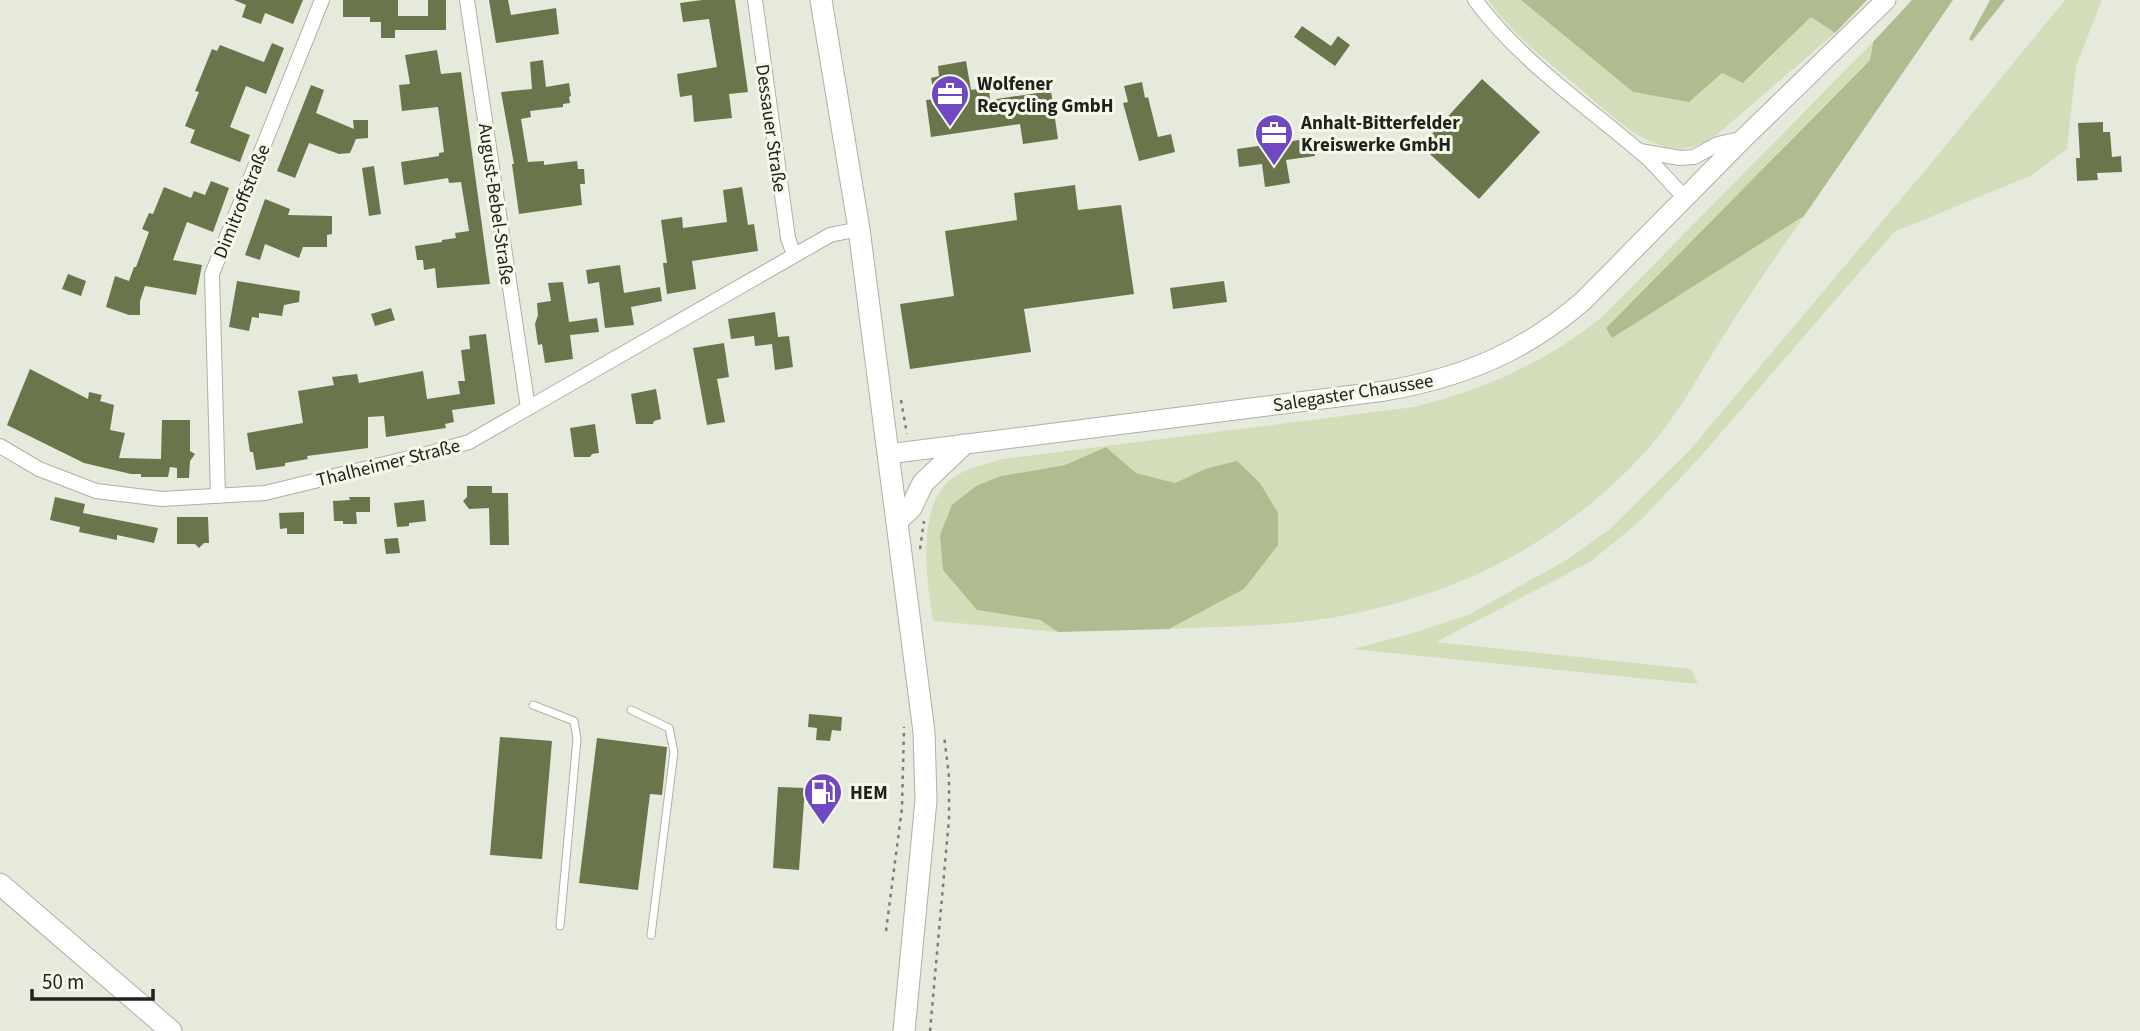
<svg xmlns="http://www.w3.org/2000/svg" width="2140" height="1031" font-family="'Source Sans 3',sans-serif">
  <rect width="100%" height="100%" fill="#e6eadc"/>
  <g fill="#d4ddba">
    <path d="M1488,0H1521L1633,92L1722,73L1744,83L1811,17L1835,33L1713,138C1697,147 1680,152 1662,146C1631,136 1606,111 1582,90C1549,63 1513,35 1488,0Z"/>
    <polygon points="2065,0 2102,0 2076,66 2067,149 2030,176 1894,232 1701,456 1639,522 1590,562 1436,642 1691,669 1698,684 1352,649 1410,634 1468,615 1565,561 1610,529 1689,451 1938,155"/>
    <path d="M1873,42L1870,59L1606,328L1612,337L1804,216C1777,255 1750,294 1724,335C1700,373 1679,414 1648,449C1562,545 1448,600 1322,619C1272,627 1219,626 1169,629L1244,589L1205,469L1175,483L1136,473L1106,447L1065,465L1001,476L977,610L1040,620L1058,632L933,621C927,583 916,510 949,481C962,469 986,464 1003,459L1414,407C1484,390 1547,362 1603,316Z"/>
  </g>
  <g fill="#b0bc8f">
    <polygon points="1521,0 1867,0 1835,33 1811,17 1743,83 1722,73 1689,102 1633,92"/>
    <polygon points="1912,0 1953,0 1804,216 1612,338 1606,328 1870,60 1873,42"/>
    <polygon points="1990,0 2005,0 1972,41 1969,39"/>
    <polygon points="1106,447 1136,473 1175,483 1205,469 1237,461 1260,483 1278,513 1278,545 1244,589 1169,629 1058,632 1040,620 977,610 943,570 940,535 952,505 976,486 1001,476 1065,465"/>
  </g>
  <g fill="#6b754b">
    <polygon points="234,0 303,0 293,24 265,13 261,24 242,17 246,5"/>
    <polygon points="343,0 398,0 398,16 428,16 428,0 446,0 446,30 395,30 395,38 381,38 381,22 370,22 370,17 343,17"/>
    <polygon points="489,0 508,0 511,15 556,8 559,34 496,43"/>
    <polygon points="702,0 735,0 748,92 729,94 732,118 694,122 692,95 680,97 677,74 717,67 709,19 683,22 680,3"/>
    <polygon points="1302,26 1331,46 1338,36 1350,45 1335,66 1294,37"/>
    <polygon points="272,43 284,48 266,94 246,86 230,127 250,135 240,162 190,143 195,130 185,126 199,92 195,91 212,49 217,51 220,45 264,62"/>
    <polygon points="437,50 441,74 461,72 490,284 437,288 435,268 424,270 423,260 417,260 415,246 442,242 442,240 456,238 455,233 469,231 461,182 449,183 448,178 404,185 401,162 439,156 439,153 444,152 438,107 402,111 399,85 410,84 405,55"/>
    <polygon points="543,60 546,87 569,83 571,96 569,97 570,103 563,104 563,107 530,111 531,117 521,119 528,162 544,161 544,165 577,161 578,169 584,169 585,184 580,184 582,205 519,214 512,164 514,164 501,92 532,89 530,62"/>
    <polygon points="966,61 971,90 989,87 990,100 1051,91 1058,139 1023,144 1020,124 931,137 926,100 935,99 931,78 939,76 938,66"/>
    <polygon points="1482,79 1540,132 1479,199 1421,146"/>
    <polygon points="1142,82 1145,98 1148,97 1158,137 1171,134 1175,152 1139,161 1123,103 1128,102 1124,86"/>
    <polygon points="311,85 324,90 316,113 354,129 353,120 368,120 368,138 356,139 350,153 339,154 309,143 295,178 277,171"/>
    <polygon points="2103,122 2103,132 2110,132 2112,157 2121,156 2122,172 2097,173 2098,180 2077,181 2076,158 2080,158 2078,123"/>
    <polygon points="1313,138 1315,156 1286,160 1290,183 1265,187 1262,164 1239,167 1237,149"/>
    <polygon points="374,166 381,214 369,216 362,168"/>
    <polygon points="211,181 229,188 213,232 187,222 173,260 202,265 196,295 145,286 140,301 140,315 129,315 106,307 115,276 129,281 134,267 136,267 149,232 142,229 149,213 153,214 164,187 191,198 194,191 205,195"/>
    <polygon points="1075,185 1078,210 1121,205 1134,294 1024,309 1031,352 910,369 900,304 954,296 945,231 1017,220 1014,193"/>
    <polygon points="742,187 748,225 754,224 758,251 692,261 696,289 667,294 663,263 667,263 661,220 682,217 683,228 727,222 723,190"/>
    <polygon points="265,199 290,209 288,215 332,216 332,234 327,235 327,247 303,247 299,258 265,244 260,260 245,255"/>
    <polygon points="620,265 624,293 660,287 662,301 631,307 634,325 605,328 599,282 588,284 586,270"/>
    <polygon points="68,274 86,281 81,296 62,289"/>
    <polygon points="237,281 300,291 299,302 284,305 282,316 259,313 259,318 252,317 249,331 229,327"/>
    <polygon points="1224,281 1227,302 1173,309 1170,288"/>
    <polygon points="563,282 569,322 597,318 599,332 570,335 573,359 545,363 542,344 538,345 535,324 538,315 537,303 551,301 548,283"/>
    <polygon points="391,308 395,320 375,326 371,314"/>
    <polygon points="775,312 778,337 789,336 793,367 775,370 772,344 755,346 754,336 731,339 728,319"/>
    <polygon points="486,334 495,404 452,410 454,422 445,424 446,428 386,437 384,416 368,417 368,448 307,456 308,459 285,463 285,466 256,470 253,452 250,452 247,433 303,423 298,391 334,385 332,377 357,374 359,383 423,371 427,399 460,394 458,381 465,381 461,350 470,349 469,336"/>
    <polygon points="724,343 729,377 717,379 725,422 707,425 693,348"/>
    <polygon points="30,369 88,399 89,392 102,395 100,401 114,405 110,430 125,433 119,458 161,459 162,420 190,420 190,451 195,454 190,461 189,478 177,478 177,468 170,467 168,477 141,477 141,474 131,474 84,463 7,425"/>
    <polygon points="656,389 661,419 654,421 653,424 636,424 631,394"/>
    <polygon points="595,424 599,453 592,454 590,457 574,457 570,428"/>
    <polygon points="467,486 492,486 492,493 508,493 509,545 490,545 489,508 469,509 463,501 467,497"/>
    <polygon points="55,497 85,504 83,513 158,528 154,543 117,535 117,540 79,532 80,527 50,520"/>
    <polygon points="349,497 370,497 370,512 356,512 357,524 343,524 343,521 334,521 333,501 350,500"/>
    <polygon points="424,500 426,521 409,523 409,526 397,527 394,503"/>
    <polygon points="304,512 304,534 287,534 287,528 280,529 279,513"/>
    <polygon points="177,517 208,517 209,543 204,543 199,548 195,544 177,544"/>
    <polygon points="398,538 400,553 386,554 384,539"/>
    <polygon points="809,714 842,717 841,731 832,730 830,741 816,740 817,728 808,727"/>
    <polygon points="500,737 552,741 542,859 490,855"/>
    <polygon points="597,738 667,747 662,795 650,794 638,890 579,883"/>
    <polygon points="778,787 805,788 799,870 773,868"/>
  </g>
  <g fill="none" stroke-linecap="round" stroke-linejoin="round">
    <defs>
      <g id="lane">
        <polyline points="533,705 574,721 577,739 560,926"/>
        <polyline points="631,710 669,728 674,752 651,935"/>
      </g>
      <g id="street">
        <polyline points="467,0 528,408"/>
        <polyline points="755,0 788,238 794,255"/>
        <path d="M1475,0C1521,62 1587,106 1645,156C1660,169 1671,185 1686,198"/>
        <polyline points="1640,151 1680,158 1694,157 1718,144 1744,138"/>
        <polyline points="0,446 39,469 96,491 162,499 265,493 434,452 469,442 830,235 859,229"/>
        <polyline points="218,496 212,274 322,0"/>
      </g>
      <path id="secondary" d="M888,454L1385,391C1463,377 1523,353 1583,301L1744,138L1886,0"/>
      <g id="primary">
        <polyline points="821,0 859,229 924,732 926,800 904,1031"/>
        <polyline points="897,521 911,508 923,483 963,445"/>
        <polyline points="0,884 171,1031"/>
      </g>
    </defs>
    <use href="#lane" stroke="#adb1a3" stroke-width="9"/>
    <use href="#street" stroke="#adb1a3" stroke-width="16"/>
    <use href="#secondary" stroke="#adb1a3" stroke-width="21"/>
    <use href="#primary" stroke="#adb1a3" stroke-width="23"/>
    <g stroke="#7c7f75" stroke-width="2.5" stroke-dasharray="3.5 5" stroke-linecap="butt">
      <polyline points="901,400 907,434"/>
      <polyline points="920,549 924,521"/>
      <polyline points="886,931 902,808 904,727"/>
      <polyline points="930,1031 949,819 949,777 944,735"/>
    </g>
    <use href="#lane" stroke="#fff" stroke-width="7"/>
    <use href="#street" stroke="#fff" stroke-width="14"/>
    <use href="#secondary" stroke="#fff" stroke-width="19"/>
    <use href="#primary" stroke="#fff" stroke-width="21"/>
  </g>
  <defs>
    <symbol id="office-pin" viewBox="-11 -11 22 30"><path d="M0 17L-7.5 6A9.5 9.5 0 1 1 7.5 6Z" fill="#7048c1" stroke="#f4f8e9"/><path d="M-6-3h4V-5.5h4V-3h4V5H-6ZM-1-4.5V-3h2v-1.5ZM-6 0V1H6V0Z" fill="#fff"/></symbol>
    <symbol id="fuel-pin" viewBox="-11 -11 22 30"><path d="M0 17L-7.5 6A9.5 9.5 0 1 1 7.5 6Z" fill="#7048c1" stroke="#f4f8e9"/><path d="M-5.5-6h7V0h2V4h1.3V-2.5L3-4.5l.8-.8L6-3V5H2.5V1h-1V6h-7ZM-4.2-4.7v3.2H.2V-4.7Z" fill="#fff"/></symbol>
  </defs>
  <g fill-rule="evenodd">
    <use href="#office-pin" x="928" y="72" width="44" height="60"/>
    <use href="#office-pin" x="1252" y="111" width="44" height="60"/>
    <use href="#fuel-pin" x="801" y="770" width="44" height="60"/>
  </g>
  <g text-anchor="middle" stroke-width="6" stroke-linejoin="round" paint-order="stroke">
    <g font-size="19" font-weight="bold" fill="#20221c" stroke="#f4f8e9" text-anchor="start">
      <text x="977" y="90">Wolfener<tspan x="977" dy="22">Recycling GmbH</tspan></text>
      <text x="1301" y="129">Anhalt-Bitterfelder<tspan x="1301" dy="22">Kreiswerke GmbH</tspan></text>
      <text x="850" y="799">HEM</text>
    </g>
    <g font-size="19" fill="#20221c" stroke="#f4f8e9">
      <text transform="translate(772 128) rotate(82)" y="7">Dessauer Straße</text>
      <text transform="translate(241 201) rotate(-68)" y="7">Dimitroffstraße</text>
      <text transform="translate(497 204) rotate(82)" y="7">August-Bebel-Straße</text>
      <text transform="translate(1353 392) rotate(-9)" y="7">Salegaster Chaussee</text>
      <text transform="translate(388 462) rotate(-14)" y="7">Thalheimer Straße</text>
    </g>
  </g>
  <path d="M32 989v10h121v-10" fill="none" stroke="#20221c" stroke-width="3.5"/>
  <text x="42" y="989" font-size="21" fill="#20221c" stroke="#f4f8e9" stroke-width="5" paint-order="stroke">50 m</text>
</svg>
